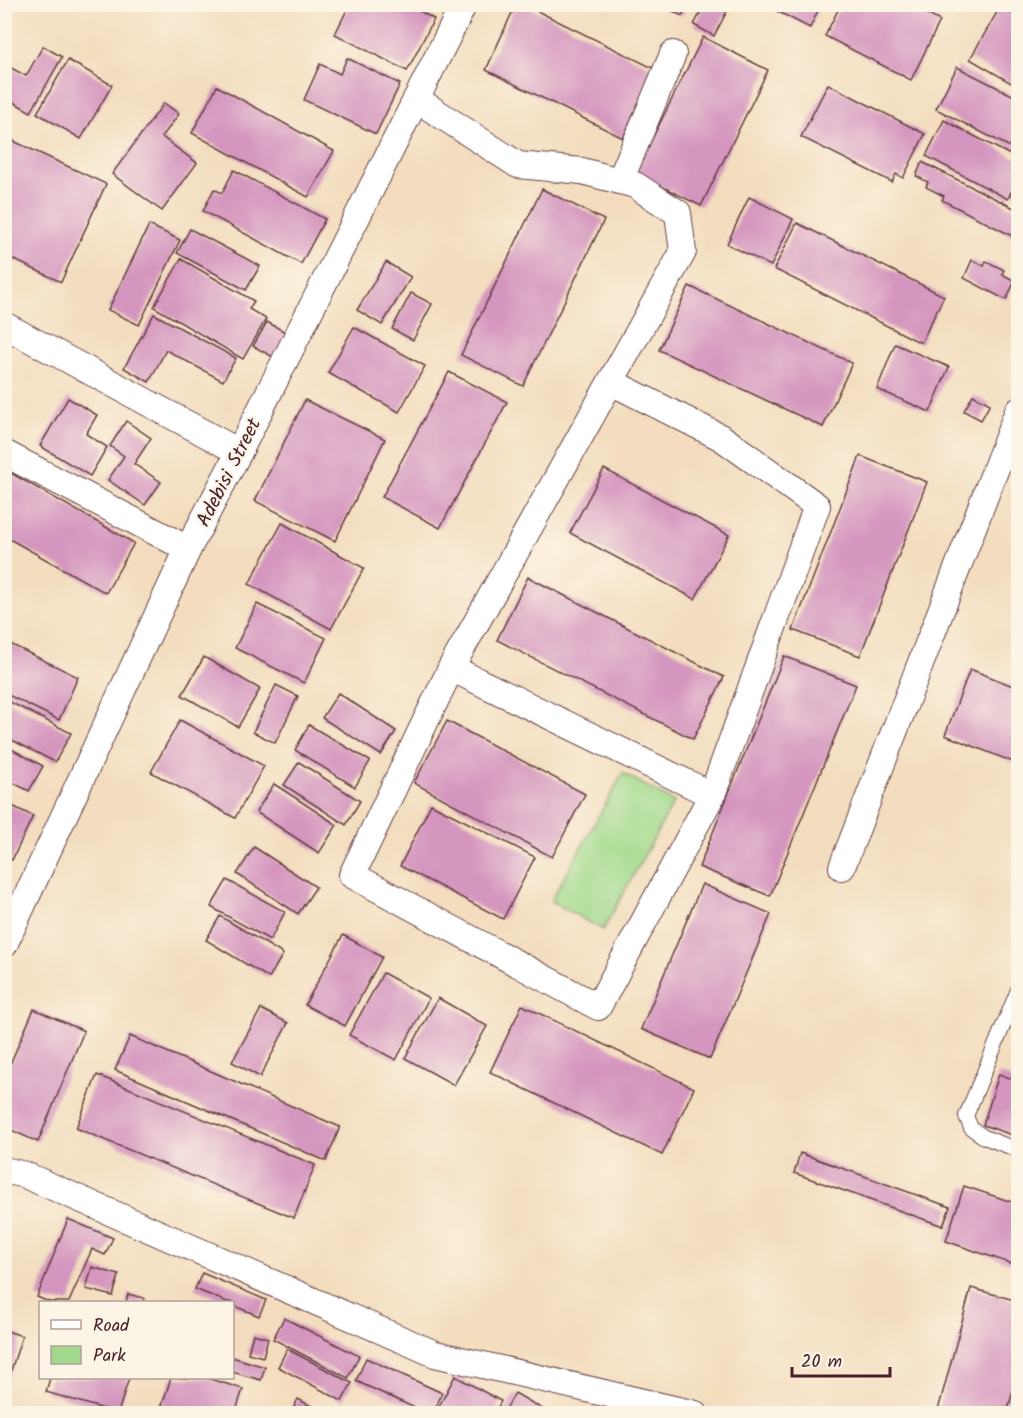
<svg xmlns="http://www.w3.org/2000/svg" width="1023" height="1418" font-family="Kalam,sans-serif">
  <rect width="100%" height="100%" fill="#fcf5e5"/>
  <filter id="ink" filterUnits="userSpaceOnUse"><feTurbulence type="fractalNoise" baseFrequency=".0167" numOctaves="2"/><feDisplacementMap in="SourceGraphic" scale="12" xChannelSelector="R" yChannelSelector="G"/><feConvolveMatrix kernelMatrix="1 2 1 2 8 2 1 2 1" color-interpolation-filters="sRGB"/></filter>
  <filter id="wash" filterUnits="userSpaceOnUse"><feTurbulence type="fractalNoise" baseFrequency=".008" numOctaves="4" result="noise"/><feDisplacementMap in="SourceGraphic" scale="24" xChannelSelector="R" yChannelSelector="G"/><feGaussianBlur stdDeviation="1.35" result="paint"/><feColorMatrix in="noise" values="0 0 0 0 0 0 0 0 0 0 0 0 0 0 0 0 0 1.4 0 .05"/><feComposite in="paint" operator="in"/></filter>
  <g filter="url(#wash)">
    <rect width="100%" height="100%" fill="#f3ddbe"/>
    <polygon fill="#a0d98b" stroke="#757c5b" stroke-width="1.5" points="623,773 674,802 603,930 551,901"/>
    <g id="blocks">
      <g fill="#d495be">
        <polygon points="350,4 407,4 434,19 407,71 335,34"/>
        <polygon points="516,4 523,4 655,69 623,138 486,70"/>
        <polygon points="659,4 688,4 682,16"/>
        <polygon points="705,4 715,4 727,11 714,36 694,25"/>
        <polygon points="763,4 821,4 810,28"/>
        <polygon points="841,4 917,4 915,8 940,21 911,80 825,36"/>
        <polygon points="1000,7 1018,17 1018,87 970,59"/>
        <polygon points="703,37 768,70 701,206 635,173"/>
        <polygon points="43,46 62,57 31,112 4,97 4,64 26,76"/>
        <polygon points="347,58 400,84 376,134 304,100 320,64 340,74"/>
        <polygon points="68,60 112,85 81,139 37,113"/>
        <polygon points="957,67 1018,98 1018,151 936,109"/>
        <polygon points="828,84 925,134 903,178 896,174 892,182 801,137"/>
        <polygon points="217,86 334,151 308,197 192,133"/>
        <polygon points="164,103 179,114 162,137 197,163 162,211 112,174"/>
        <polygon points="944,120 1018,159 1018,196 1011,192 1008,199 926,156"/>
        <polygon points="9,139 106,184 61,282 4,255 4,148"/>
        <polygon points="922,162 1018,210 1018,239 942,200 944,196 926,187 928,182 916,176"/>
        <polygon points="234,170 325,219 301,264 203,211 214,189 222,193"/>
        <polygon points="542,189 604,220 523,386 461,355"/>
        <polygon points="749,197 793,219 771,266 727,244"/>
        <polygon points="797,223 944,296 921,343 774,269"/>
        <polygon points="149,225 180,240 139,325 108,310"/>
        <polygon points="190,229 260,266 246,290 177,253"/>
        <polygon points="181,259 254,301 249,309 266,319 243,359 154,307"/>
        <polygon points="972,260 984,266 986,261 1004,270 1002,274 1015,281 1006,300 964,278"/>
        <polygon points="386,262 411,277 382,325 357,310"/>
        <polygon points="689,286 852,363 823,427 659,350"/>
        <polygon points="411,293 432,304 413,340 392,329"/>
        <polygon points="154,314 236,358 223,381 166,350 149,382 124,368"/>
        <polygon points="267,322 289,334 275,358 253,346"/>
        <polygon points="354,327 425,366 399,412 328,373"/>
        <polygon points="895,344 949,367 930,412 877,389"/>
        <polygon points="449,372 507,402 440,528 382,497"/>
        <polygon points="973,395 990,404 981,420 964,411"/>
        <polygon points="68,398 97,415 86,434 107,447 90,476 40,446"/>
        <polygon points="305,400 385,439 335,541 255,501"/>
        <polygon points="126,421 151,438 134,464 161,482 145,505 108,480 124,456 110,446"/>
        <polygon points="860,456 927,482 860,656 793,630"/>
        <polygon points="604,469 729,535 695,599 570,533"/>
        <polygon points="9,472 134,543 106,593 4,536 4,481"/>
        <polygon points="282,523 364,568 331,629 249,584"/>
        <polygon points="528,577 724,677 693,739 497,640"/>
        <polygon points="257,604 326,638 304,683 235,648"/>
        <polygon points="4,641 78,677 59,720 4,693"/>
        <polygon points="784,656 856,685 770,896 699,867"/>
        <polygon points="204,657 260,689 238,727 182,695"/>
        <polygon points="970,669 1018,688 1018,764 945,735"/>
        <polygon points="276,685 298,696 275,743 253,732"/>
        <polygon points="338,693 396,731 381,755 322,718"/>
        <polygon points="4,699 71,733 55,762 4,736"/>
        <polygon points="180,720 264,766 235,818 151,772"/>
        <polygon points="447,721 585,794 552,857 414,783"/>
        <polygon points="309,725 370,761 355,787 295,750"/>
        <polygon points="4,745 43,766 29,791 4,778"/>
        <polygon points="299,762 360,801 346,825 284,785"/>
        <polygon points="274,784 337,825 319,853 256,812"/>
        <polygon points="4,802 33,816 12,860 4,857"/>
        <polygon points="431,804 535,857 503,919 400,866"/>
        <polygon points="254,847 316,887 298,914 237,874"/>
        <polygon points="227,880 285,912 270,940 211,907"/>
        <polygon points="702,884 771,914 710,1059 641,1029"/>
        <polygon points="220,916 283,954 269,978 206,940"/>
        <polygon points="343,935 382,957 345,1026 305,1005"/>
        <polygon points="383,973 429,998 396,1060 349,1035"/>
        <polygon points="438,998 487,1026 454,1085 405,1058"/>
        <polygon points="522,1005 694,1088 662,1155 490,1072"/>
        <polygon points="34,1009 84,1031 38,1142 4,1127 4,1078"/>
        <polygon points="261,1009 288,1023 260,1077 232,1062"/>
        <polygon points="130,1036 340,1127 326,1161 115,1070"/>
        <polygon points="999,1074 1018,1081 1018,1137 983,1125"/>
        <polygon points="97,1075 315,1165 294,1218 76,1128"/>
        <polygon points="800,1153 950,1207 943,1226 794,1173"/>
        <polygon points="964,1186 1018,1204 1018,1266 946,1241"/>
        <polygon points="68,1219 113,1238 105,1255 92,1249 69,1302 49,1302 37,1297"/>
        <polygon points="92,1267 119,1275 113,1296 86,1289"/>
        <polygon points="202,1273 266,1300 259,1316 232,1305 232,1302 227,1302 195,1289"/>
        <polygon points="971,1288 1018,1301 1018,1371 1007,1414 937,1414"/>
        <polygon points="128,1294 144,1298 143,1302 126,1302"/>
        <polygon points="284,1318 359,1356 348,1378 273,1339"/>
        <polygon points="4,1330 22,1336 7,1383 4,1383"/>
        <polygon points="253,1334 268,1338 263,1357 248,1353"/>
        <polygon points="287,1349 352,1383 342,1401 278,1367"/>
        <polygon points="232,1357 265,1367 261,1380 232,1372"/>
        <polygon points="366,1358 442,1393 433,1414 428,1414 356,1381"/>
        <polygon points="455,1376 501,1401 494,1414 435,1414"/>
        <polygon points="50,1378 129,1378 118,1413 46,1392"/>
        <polygon points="171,1378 207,1378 243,1389 235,1414 159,1414"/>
        <polygon points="515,1393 551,1414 503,1414"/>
        <polygon points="298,1399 322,1412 321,1414 290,1414"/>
        <polygon points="793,1407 818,1413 818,1414 791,1414"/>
      </g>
    </g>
  </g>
  <g filter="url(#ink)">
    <use href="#blocks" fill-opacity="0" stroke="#633c41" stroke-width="1.5"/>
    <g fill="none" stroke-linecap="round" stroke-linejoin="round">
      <defs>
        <polyline id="service" points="1018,990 966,1116 971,1128 984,1137 1018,1150"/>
        <g id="minor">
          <polyline points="416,99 518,165 582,171 635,185 678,213 683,252 451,668 352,875 598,1007 712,795 817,506 722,438 611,382"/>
          <polyline points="620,181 673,54"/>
          <polyline points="4,325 239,452"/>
          <polyline points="4,453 188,549"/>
          <polyline points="451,668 712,795"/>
          <polyline points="842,867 1018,411"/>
          <polyline points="4,945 188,549 239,452 464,4"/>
          <polyline points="4,1170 25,1175 435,1354 695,1414"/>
        </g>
      </defs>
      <use href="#service" stroke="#633c41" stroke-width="16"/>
      <use href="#minor" stroke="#633c41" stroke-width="28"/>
      <use href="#service" stroke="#fff" stroke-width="14"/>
      <use href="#minor" stroke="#fff" stroke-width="26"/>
    </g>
  </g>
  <g text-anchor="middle" stroke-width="4.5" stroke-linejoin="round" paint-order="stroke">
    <g font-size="20" fill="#4a1f2b" stroke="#fcf5e5">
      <text transform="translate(228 472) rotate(-63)" y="7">Adebisi Street</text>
    </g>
  </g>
  <rect width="1023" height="1418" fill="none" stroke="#fcf5e5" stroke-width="24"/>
  <rect x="39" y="1301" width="195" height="78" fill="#fcf5e5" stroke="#b59f9b" stroke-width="1.5"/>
  <rect x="51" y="1320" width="30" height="9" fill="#ffffff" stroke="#b59f9b" stroke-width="1.5"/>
  <text x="93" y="1331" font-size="18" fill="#4a1f2b">Road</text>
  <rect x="51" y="1346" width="30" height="18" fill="#a0d98b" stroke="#b59f9b" stroke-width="1.5"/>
  <text x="93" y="1361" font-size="18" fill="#4a1f2b">Park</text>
  <path d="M792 1367v9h98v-9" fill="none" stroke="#4a1f2b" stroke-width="3"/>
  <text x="801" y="1367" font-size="18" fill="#4a1f2b" stroke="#fcf5e5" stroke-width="4.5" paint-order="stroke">20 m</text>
</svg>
